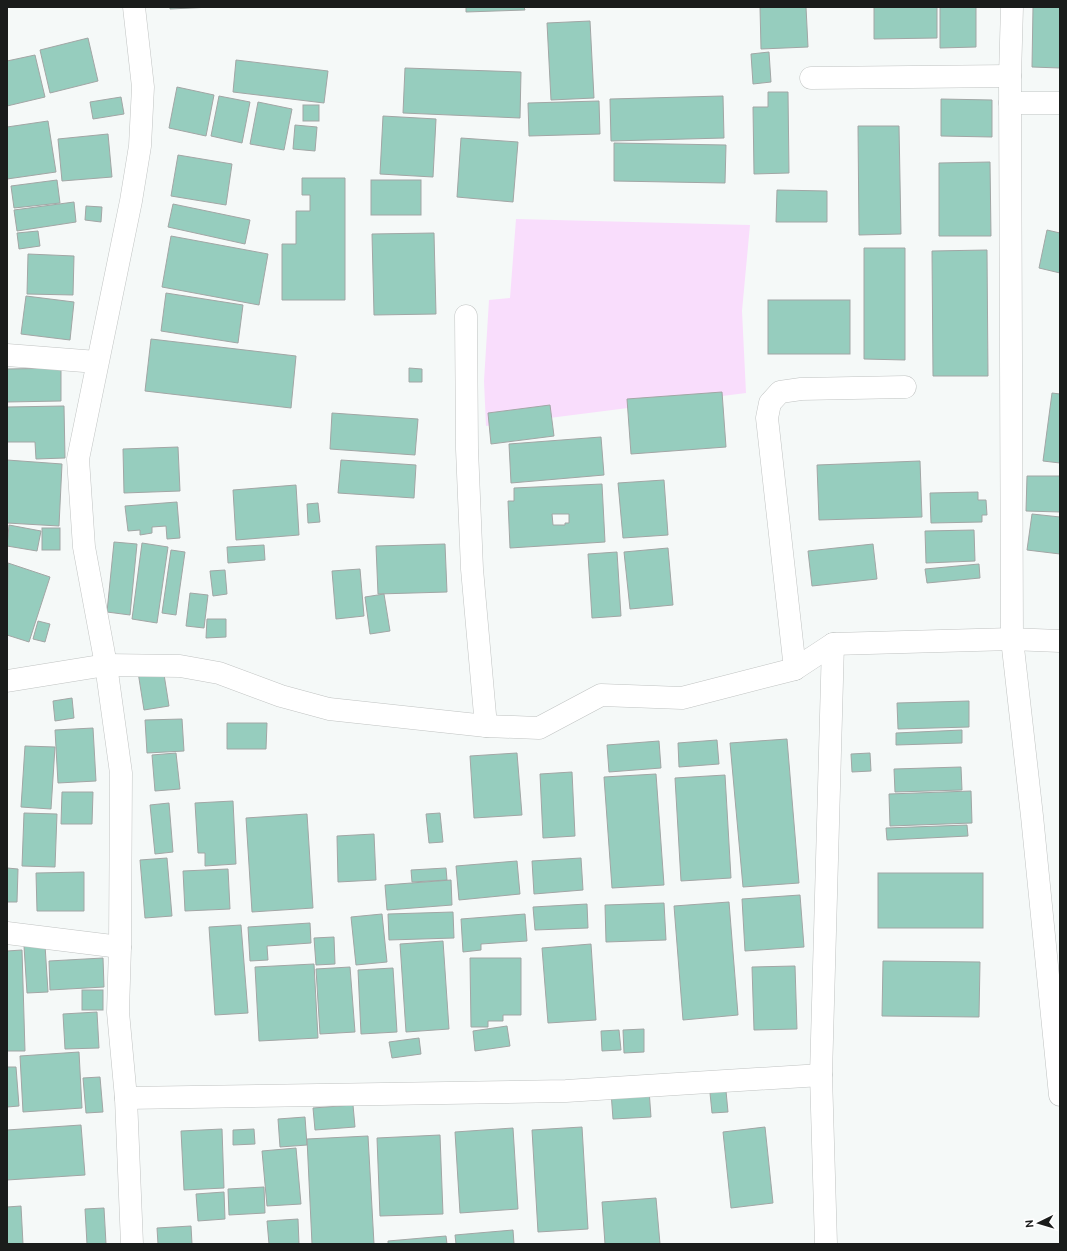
<svg xmlns="http://www.w3.org/2000/svg" width="1067" height="1251" font-family="Ubuntu,sans-serif">
  <rect width="100%" height="100%" fill="#f5f9f8"/>
  <polygon fill="#f9ddfc" points="516,219 750,225 742,311 746,393 486,426 484,381 489,300 510,298"/>
  <g fill="#96cdbe" stroke="#a2a6a5" fill-rule="evenodd">
    <polygon points="170,7 212,7 170,9"/>
    <polygon points="466,7 524,7 525,10 466,12"/>
    <polygon points="760,7 806,7 808,47 761,49"/>
    <polygon points="874,7 937,7 937,38 874,39"/>
    <polygon points="940,7 976,7 976,47 940,48"/>
    <polygon points="1033,7 1060,7 1060,68 1032,67"/>
    <polygon points="590,21 594,98 551,100 547,23"/>
    <polygon points="88,38 98,81 50,93 40,50"/>
    <polygon points="769,52 771,82 753,84 751,54"/>
    <polygon points="35,55 45,97 7,106 7,61"/>
    <polygon points="236,60 328,71 324,103 233,92"/>
    <polygon points="405,68 521,72 520,118 403,113"/>
    <polygon points="177,87 214,95 206,136 169,128"/>
    <polygon points="768,92 788,92 789,173 754,174 753,107 768,107"/>
    <polygon points="219,96 250,102 242,143 211,136"/>
    <polygon points="723,96 724,138 611,141 610,99"/>
    <polygon points="121,97 124,114 93,119 90,102"/>
    <polygon points="941,99 992,100 992,137 941,136"/>
    <polygon points="599,101 600,134 529,136 528,103"/>
    <polygon points="258,102 292,109 284,150 250,144"/>
    <rect x="303" y="105" width="16" height="16"/>
    <polygon points="383,116 436,119 433,177 380,174"/>
    <polygon points="48,121 56,172 7,179 7,127"/>
    <polygon points="295,125 317,127 315,151 293,149"/>
    <polygon points="858,126 899,126 901,234 859,235"/>
    <polygon points="108,134 112,177 62,181 58,139"/>
    <polygon points="461,138 518,142 513,202 457,197"/>
    <polygon points="614,143 726,145 725,183 614,181"/>
    <polygon points="178,155 232,164 226,205 171,196"/>
    <polygon points="990,162 991,236 939,236 939,163"/>
    <polygon points="302,178 345,178 345,300 282,300 282,244 296,244 296,211 310,211 310,195 302,195"/>
    <polygon points="57,180 60,203 14,208 11,186"/>
    <rect x="371" y="180" width="50" height="35"/>
    <polygon points="777,190 827,191 827,222 776,222"/>
    <polygon points="74,202 76,222 17,231 14,210"/>
    <polygon points="173,204 250,220 245,244 168,227"/>
    <polygon points="86,206 102,207 101,222 85,220"/>
    <polygon points="1047,230 1060,233 1060,273 1039,268"/>
    <polygon points="38,231 40,246 19,249 17,233"/>
    <polygon points="434,233 436,314 374,315 372,234"/>
    <polygon points="171,236 268,254 259,305 162,287"/>
    <polygon points="864,248 905,248 905,360 864,359"/>
    <polygon points="987,250 988,376 933,376 932,251"/>
    <polygon points="28,254 74,256 73,295 27,294"/>
    <polygon points="166,293 243,305 238,343 161,331"/>
    <polygon points="26,296 74,302 70,340 21,334"/>
    <rect x="768" y="300" width="82" height="54"/>
    <polygon points="151,339 296,356 291,408 145,391"/>
    <polygon points="61,368 61,401 7,402 7,369"/>
    <polygon points="409,368 422,369 422,382 409,382"/>
    <polygon points="722,392 726,447 631,454 627,399"/>
    <polygon points="1052,393 1060,394 1060,463 1043,461"/>
    <polygon points="550,405 554,436 491,444 488,413"/>
    <polygon points="64,406 65,458 36,459 35,442 7,442 7,407"/>
    <polygon points="332,413 418,419 415,455 330,449"/>
    <polygon points="601,437 604,475 511,483 509,444"/>
    <polygon points="178,447 180,491 124,493 123,449"/>
    <polygon points="7,460 62,464 59,526 7,523"/>
    <polygon points="341,460 416,465 414,498 338,493"/>
    <polygon points="920,461 922,517 819,520 817,465"/>
    <polygon points="1027,476 1060,476 1060,512 1026,511"/>
    <polygon points="664,480 668,535 623,538 618,483"/>
    <path d="M602,484L605,542L510,548L508,501H514V488ZM552,514H569V523H565V525H553Z"/>
    <polygon points="296,485 299,535 236,540 233,490"/>
    <polygon points="978,492 978,500 986,500 987,515 982,515 982,522 931,523 930,493"/>
    <polygon points="177,502 180,538 167,539 166,526 152,527 152,533 140,535 140,530 128,531 125,506"/>
    <polygon points="318,503 320,522 308,523 307,504"/>
    <polygon points="1032,514 1060,517 1060,554 1027,550"/>
    <polygon points="9,525 41,531 37,551 7,546"/>
    <rect x="42" y="528" width="18" height="22"/>
    <polygon points="974,530 975,561 926,563 925,531"/>
    <polygon points="114,542 137,544 130,615 107,612"/>
    <polygon points="142,543 168,547 157,623 132,619"/>
    <polygon points="445,544 447,592 378,594 376,546"/>
    <polygon points="873,544 877,579 812,586 808,551"/>
    <polygon points="264,545 265,560 228,563 227,547"/>
    <polygon points="668,548 673,605 630,609 624,552"/>
    <polygon points="171,550 185,552 176,615 162,613"/>
    <polygon points="617,552 621,616 592,618 588,554"/>
    <polygon points="8,563 50,577 29,642 7,635"/>
    <polygon points="979,564 980,578 927,583 925,569"/>
    <polygon points="360,569 364,616 336,619 332,571"/>
    <polygon points="225,570 227,594 213,596 210,571"/>
    <polygon points="190,593 208,595 204,628 186,626"/>
    <polygon points="384,594 390,631 370,634 365,597"/>
    <polygon points="207,619 226,619 226,637 206,638"/>
    <polygon points="38,621 50,624 45,642 33,639"/>
    <polygon points="163,668 169,706 144,710 138,672"/>
    <polygon points="72,698 74,718 55,721 53,701"/>
    <polygon points="969,701 969,727 898,729 897,703"/>
    <polygon points="182,719 184,751 147,753 145,720"/>
    <polygon points="227,723 267,723 266,749 227,749"/>
    <polygon points="93,728 96,781 58,783 55,730"/>
    <polygon points="962,730 962,743 896,745 896,733"/>
    <polygon points="787,739 799,883 743,887 730,743"/>
    <polygon points="717,740 719,764 679,767 678,743"/>
    <polygon points="659,741 661,768 609,772 607,745"/>
    <polygon points="25,746 55,747 51,809 21,807"/>
    <polygon points="176,753 180,789 155,791 152,755"/>
    <polygon points="517,753 522,815 474,818 470,756"/>
    <polygon points="870,753 871,771 852,772 851,754"/>
    <polygon points="961,767 962,790 895,792 894,769"/>
    <polygon points="572,772 575,836 543,838 540,774"/>
    <polygon points="656,774 664,885 612,888 604,777"/>
    <polygon points="725,775 731,878 681,881 675,778"/>
    <polygon points="971,791 972,823 890,826 889,794"/>
    <polygon points="62,792 93,792 92,824 61,824"/>
    <polygon points="233,801 236,864 205,866 205,853 198,853 195,803"/>
    <polygon points="169,803 173,852 155,854 150,805"/>
    <polygon points="24,813 57,814 55,867 22,866"/>
    <polygon points="440,813 443,842 429,843 426,814"/>
    <polygon points="307,814 313,908 252,912 246,818"/>
    <polygon points="967,825 968,836 887,840 886,828"/>
    <polygon points="374,834 376,880 338,882 337,836"/>
    <polygon points="167,858 172,916 145,918 140,860"/>
    <polygon points="581,858 583,890 534,894 532,861"/>
    <polygon points="517,861 520,894 459,900 456,866"/>
    <polygon points="7,868 18,869 17,902 7,902"/>
    <polygon points="446,868 447,880 412,882 411,870"/>
    <polygon points="228,869 230,909 185,911 183,871"/>
    <polygon points="84,872 84,911 37,911 36,873"/>
    <rect x="878" y="873" width="105" height="55"/>
    <polygon points="451,880 452,905 387,910 385,885"/>
    <polygon points="800,895 804,947 745,951 742,899"/>
    <polygon points="729,902 738,1015 683,1020 674,906"/>
    <polygon points="664,903 666,940 606,942 605,905"/>
    <polygon points="587,904 588,928 535,930 533,907"/>
    <polygon points="453,912 454,938 389,940 388,914"/>
    <polygon points="382,914 387,962 356,965 351,917"/>
    <polygon points="525,914 527,941 481,944 481,950 463,952 461,919"/>
    <polygon points="310,923 311,943 267,946 268,960 250,961 248,927"/>
    <polygon points="241,925 248,1013 215,1015 209,927"/>
    <polygon points="334,937 335,964 316,965 314,938"/>
    <polygon points="443,941 449,1029 406,1032 400,944"/>
    <polygon points="591,944 596,1020 548,1023 542,948"/>
    <polygon points="45,945 48,992 27,993 24,946"/>
    <polygon points="22,950 25,1051 7,1051 7,951"/>
    <polygon points="103,958 104,987 50,990 49,961"/>
    <polygon points="470,958 521,958 521,1015 503,1015 503,1021 488,1021 488,1027 471,1027"/>
    <polygon points="883,961 980,962 979,1017 882,1016"/>
    <polygon points="314,964 318,1038 259,1041 255,967"/>
    <polygon points="795,966 797,1029 754,1030 752,967"/>
    <polygon points="350,967 355,1032 320,1034 316,969"/>
    <polygon points="393,968 397,1032 361,1034 358,970"/>
    <rect x="82" y="990" width="21" height="20"/>
    <polygon points="97,1012 99,1048 65,1049 63,1014"/>
    <polygon points="507,1026 510,1046 475,1051 473,1031"/>
    <polygon points="644,1029 644,1052 624,1053 623,1030"/>
    <polygon points="619,1030 621,1050 602,1051 601,1031"/>
    <polygon points="419,1038 421,1054 392,1058 389,1042"/>
    <polygon points="79,1052 82,1108 23,1112 20,1056"/>
    <polygon points="7,1067 16,1067 19,1106 7,1107"/>
    <polygon points="100,1077 103,1112 86,1113 83,1078"/>
    <polygon points="649,1090 651,1117 613,1119 611,1092"/>
    <polygon points="726,1091 728,1112 712,1113 710,1093"/>
    <polygon points="353,1105 355,1127 315,1130 313,1108"/>
    <polygon points="305,1117 307,1145 280,1147 278,1119"/>
    <polygon points="81,1125 85,1175 7,1180 7,1130"/>
    <polygon points="582,1127 588,1229 538,1232 532,1130"/>
    <polygon points="765,1127 773,1203 731,1208 723,1132"/>
    <polygon points="513,1128 518,1209 460,1213 455,1132"/>
    <polygon points="222,1129 224,1188 184,1190 181,1131"/>
    <polygon points="254,1129 255,1144 233,1145 233,1130"/>
    <polygon points="440,1135 443,1214 380,1216 377,1138"/>
    <polygon points="368,1136 374,1244 312,1244 307,1139"/>
    <polygon points="296,1148 301,1204 267,1206 262,1151"/>
    <polygon points="264,1187 265,1213 229,1215 228,1189"/>
    <polygon points="224,1192 225,1219 198,1221 196,1194"/>
    <polygon points="656,1198 660,1244 605,1244 602,1202"/>
    <polygon points="21,1206 23,1244 7,1244 7,1207"/>
    <polygon points="104,1208 106,1244 87,1244 85,1209"/>
    <polygon points="298,1219 299,1244 269,1244 267,1221"/>
    <polygon points="191,1226 192,1244 158,1244 157,1228"/>
    <polygon points="513,1230 514,1244 456,1244 455,1235"/>
    <polygon points="446,1236 447,1244 388,1244 388,1241"/>
  </g>
  <g fill="none" stroke-linecap="round" stroke-linejoin="round">
    <defs>
      <g id="minor">
        <polyline points="1012,7 1010,76 1012,639 1032,816 1060,1095"/>
        <polyline points="811,78 1010,76"/>
        <polyline points="1010,103 1060,103"/>
        <polyline points="466,316 467,449 472,569 486,726"/>
        <polyline points="7,355 97,362"/>
        <polyline points="795,669 767,418 770,403 780,392 801,389 905,387"/>
        <polyline points="7,681 106,665 180,666 219,673 281,696 329,709 486,726 539,728 601,695 682,698 795,669 833,644 1012,639 1060,641"/>
        <polyline points="7,933 120,947"/>
        <polyline points="126,1098 566,1091 821,1075"/>
        <polyline points="132,1244 126,1098 118,1012 120,947 121,773 106,665 84,547 78,459 131,201 140,146 143,87 134,7"/>
        <polyline points="826,1244 821,1075 833,644"/>
      </g>
    </defs>
    <use href="#minor" stroke="#c0c3c2" stroke-width="23"/>
    <use href="#minor" stroke="#fff" stroke-width="22"/>
  </g>
  <rect width="1067" height="1251" fill="none" stroke="#1a1c1b" stroke-width="16"/>
  <g transform="translate(1039 1223) rotate(265)" stroke="#ffffff" stroke-width="3" paint-order="stroke">
  <path d="M0-3L7 15L0 10L-7 15Z" fill="#1a1c1b"/>
  <text y="-6" font-size="11" font-weight="bold" text-anchor="middle" fill="#1a1c1b">N</text>
  </g>
</svg>
